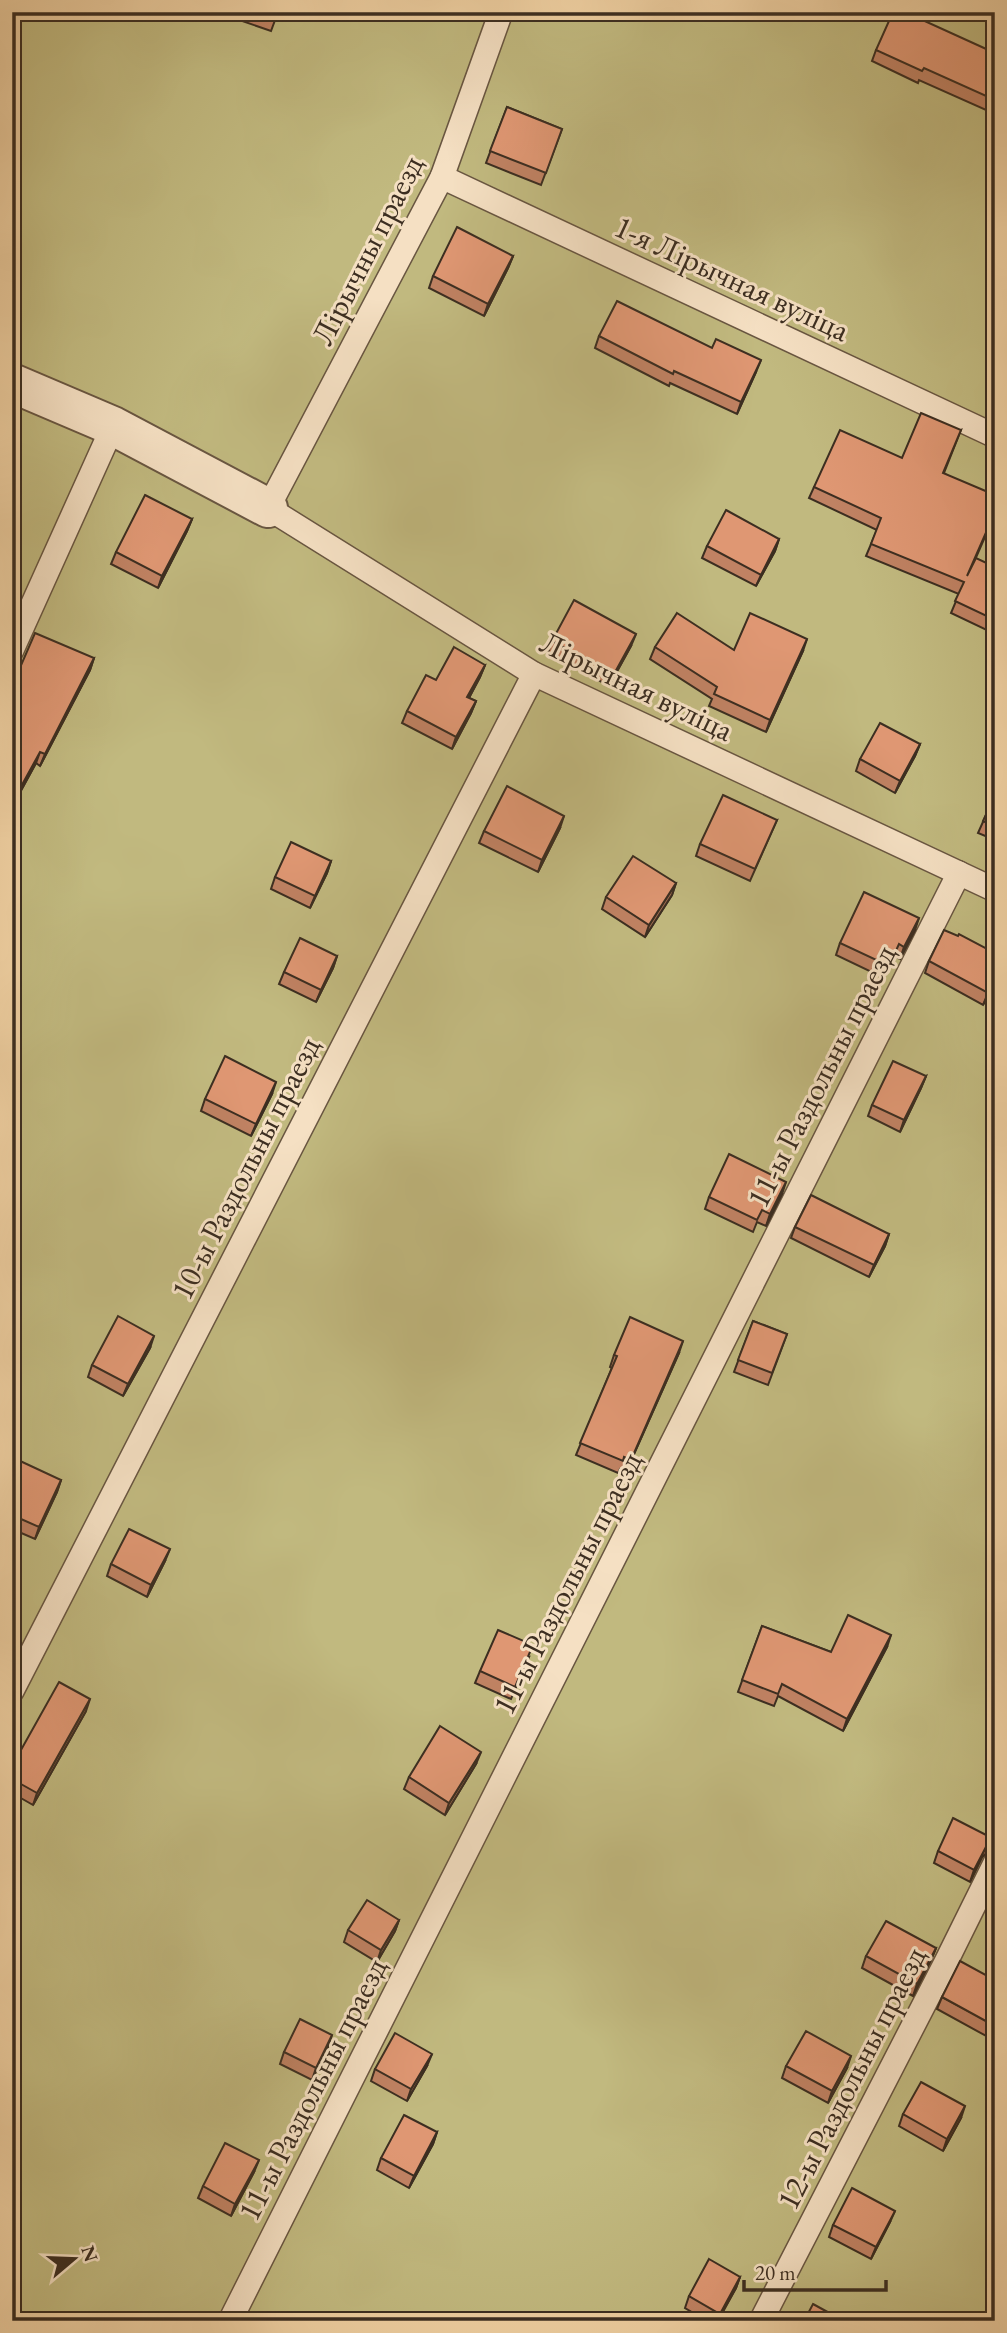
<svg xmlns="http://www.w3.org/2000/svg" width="1007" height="2333" font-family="'EB Garamond',serif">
  <rect width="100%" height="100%" fill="#efd0a2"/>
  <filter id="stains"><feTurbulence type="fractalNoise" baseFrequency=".00286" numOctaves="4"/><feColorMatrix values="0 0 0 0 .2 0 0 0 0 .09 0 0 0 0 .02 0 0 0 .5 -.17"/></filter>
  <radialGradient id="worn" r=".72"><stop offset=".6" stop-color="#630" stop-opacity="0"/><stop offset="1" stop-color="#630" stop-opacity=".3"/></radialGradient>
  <rect fill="#c1b97f" stroke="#7e7450" stroke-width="2" x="12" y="12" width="983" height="2309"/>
  <polygon fill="#9fb4b1" stroke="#777e77" stroke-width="2" points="12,12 69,12 54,21 17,20 12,18"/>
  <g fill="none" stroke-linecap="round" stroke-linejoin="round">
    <defs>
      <g id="lane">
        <polyline points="501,12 442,177 268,508 534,674 995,890"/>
        <polyline points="442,177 995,436"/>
        <polyline points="12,650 113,426"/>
        <polyline points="12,1691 534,674"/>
        <polyline points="230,2321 959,873"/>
        <polyline points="761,2321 947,1960 995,1863"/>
      </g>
      <polyline id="street" points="12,383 113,426 268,508"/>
    </defs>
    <use href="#lane" stroke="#695641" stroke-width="26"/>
    <use href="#street" stroke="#695641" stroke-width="42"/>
    <use href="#lane" stroke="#f5e0c3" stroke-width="23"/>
    <use href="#street" stroke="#f5e0c3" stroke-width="38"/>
  </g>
  <g fill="#c08263" stroke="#3c2e21" stroke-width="2">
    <polygon points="220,12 278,12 271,31 219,13"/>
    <polygon points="876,50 995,53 995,114 919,80 918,83 872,61"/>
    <polygon points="507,107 562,129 541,185 486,163"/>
    <polygon points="513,256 508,268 484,316 429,288 433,276"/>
    <polygon points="599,336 756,372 737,414 670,383 669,386 595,348"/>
    <polygon points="961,430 944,473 995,514 974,562 995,567 995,634 951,613 959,594 866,556 877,530 809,498 814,487 902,458"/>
    <polygon points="192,519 187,531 158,588 111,564 116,552"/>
    <polygon points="779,539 775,551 756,586 702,558 707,546"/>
    <polygon points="552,641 631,646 609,686 548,653"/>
    <polygon points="655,647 734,650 803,651 766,732 709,706 712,699 650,659"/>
    <polygon points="94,658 90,670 40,766 36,763 12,807 12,686"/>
    <polygon points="485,665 480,677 469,698 476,701 471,713 452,749 402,723 407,711 436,680"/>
    <polygon points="920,744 915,756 895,793 856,771 860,759"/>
    <polygon points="995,795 995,840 978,833"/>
    <polygon points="777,820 750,881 696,856 700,844"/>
    <polygon points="560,828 538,872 479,843 484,831"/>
    <polygon points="331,861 327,873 310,908 271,889 275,877"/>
    <polygon points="676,883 672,895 645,937 602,909 606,897"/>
    <polygon points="915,930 900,959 894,956 884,978 836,955 840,943"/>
    <polygon points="995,953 995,983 983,1005 925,973 929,961"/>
    <polygon points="337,956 333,968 316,1002 279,984 284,972"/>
    <polygon points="926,1076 921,1088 900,1132 868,1116 872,1105"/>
    <polygon points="272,1094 251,1136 201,1111 205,1099"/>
    <polygon points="782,1194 766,1226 757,1222 753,1232 705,1209 709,1197"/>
    <polygon points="795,1227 889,1234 885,1246 869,1277 791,1238"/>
    <polygon points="753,1321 787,1334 768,1385 734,1372"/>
    <polygon points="150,1348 123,1396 88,1377 92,1365"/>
    <polygon points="679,1353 626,1472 620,1469 618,1473 576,1455 612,1368 610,1367 614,1355"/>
    <polygon points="12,1472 61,1480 57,1492 35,1539 12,1529"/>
    <polygon points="165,1561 147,1597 107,1576 111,1564"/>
    <polygon points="762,1626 831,1652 887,1647 843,1731 778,1696 774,1706 738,1692"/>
    <polygon points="529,1657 511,1699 475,1683 480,1671"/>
    <polygon points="86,1711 33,1805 12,1793 12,1766"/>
    <polygon points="476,1764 445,1815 404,1789 409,1777"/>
    <polygon points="990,1850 982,1857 970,1882 934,1863 938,1851"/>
    <polygon points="399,1920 395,1931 377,1962 344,1942 348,1930"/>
    <polygon points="936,1948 931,1960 913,1996 862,1968 866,1956"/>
    <polygon points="942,1997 995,2025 988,2037 937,2009"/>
    <polygon points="328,2047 312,2080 280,2064 284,2052"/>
    <polygon points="427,2066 407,2101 371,2081 375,2069"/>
    <polygon points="786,2066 847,2068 828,2103 782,2078"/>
    <polygon points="903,2114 961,2118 943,2151 899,2126"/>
    <polygon points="437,2132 433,2144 409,2188 377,2170 381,2158"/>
    <polygon points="254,2172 231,2216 198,2198 203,2186"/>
    <polygon points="890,2222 871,2259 829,2237 833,2225"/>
    <polygon points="740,2277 736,2288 718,2321 707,2321 685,2308 689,2296"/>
  </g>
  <g fill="#9c6a50" stroke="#3c2e21" stroke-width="2">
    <polygon points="513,256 508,268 484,316 488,304"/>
    <polygon points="761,360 756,372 737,414 741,402"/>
    <polygon points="192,519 187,531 158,588 162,576"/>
    <polygon points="779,539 775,551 756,586 761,575"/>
    <polygon points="636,634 631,646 609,686 614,674"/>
    <polygon points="807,639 803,651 766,732 770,720"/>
    <polygon points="94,658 90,670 40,766 45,754"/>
    <polygon points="485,665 480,677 463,709 467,697"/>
    <polygon points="476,701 471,713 452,749 456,737"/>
    <polygon points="920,744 915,756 895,793 900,781"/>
    <polygon points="40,752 36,763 12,807 12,803"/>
    <polygon points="564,816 560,828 538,872 542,860"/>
    <polygon points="331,861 327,873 310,908 315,896"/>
    <polygon points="676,883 672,895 645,937 649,925"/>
    <polygon points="919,918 915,930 900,959 904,947"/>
    <polygon points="337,956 333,968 316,1002 321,990"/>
    <polygon points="995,979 995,983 983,1005 988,993"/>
    <polygon points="926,1076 921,1088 900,1132 904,1120"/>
    <polygon points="276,1082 272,1094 251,1136 256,1124"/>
    <polygon points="786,1182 782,1194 766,1226 770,1214"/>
    <polygon points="889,1234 885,1246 869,1277 874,1265"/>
    <polygon points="154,1336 150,1348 123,1396 128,1384"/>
    <polygon points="683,1341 679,1353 626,1472 631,1460"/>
    <polygon points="61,1480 57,1492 35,1539 39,1527"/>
    <polygon points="170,1549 165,1561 147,1597 151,1585"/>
    <polygon points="891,1635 887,1647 843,1731 847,1719"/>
    <polygon points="90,1699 86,1711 33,1805 37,1793"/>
    <polygon points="481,1752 476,1764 445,1815 449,1803"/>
    <polygon points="994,1839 990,1850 982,1857 970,1882 974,1870 987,1845"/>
    <polygon points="399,1920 395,1931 377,1962 381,1950"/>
    <polygon points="936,1948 931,1960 913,1996 917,1984"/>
    <polygon points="332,2035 328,2047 312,2080 316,2068"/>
    <polygon points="432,2054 427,2066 407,2101 411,2089"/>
    <polygon points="851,2056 847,2068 828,2103 832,2091"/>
    <polygon points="965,2106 961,2118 943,2151 947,2139"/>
    <polygon points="437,2132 433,2144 409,2188 414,2176"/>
    <polygon points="259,2160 254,2172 231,2216 235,2204"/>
    <polygon points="895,2211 890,2222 871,2259 876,2247"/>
    <polygon points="740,2277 736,2288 717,2321 720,2314"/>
  </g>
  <g fill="#df9773" stroke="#3c2e21" stroke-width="2">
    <polygon points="255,12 278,12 276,19"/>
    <polygon points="893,12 905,12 995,53 995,100 924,68 922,71 876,50"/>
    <polygon points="507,107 562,129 546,173 490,151"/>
    <polygon points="457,227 513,256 488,304 433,276"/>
    <polygon points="617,301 712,348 716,339 761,360 741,402 674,371 673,374 599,336"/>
    <polygon points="921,413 961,430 943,473 995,495 995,512 967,576 976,558 995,567 995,620 955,601 964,582 871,544 881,518 814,487 840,430 902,458"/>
    <polygon points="145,495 192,519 162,576 116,552"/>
    <polygon points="726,510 779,539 761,575 707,546"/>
    <polygon points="574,600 636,634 614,674 552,641"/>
    <polygon points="677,613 734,650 750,613 807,639 770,720 714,694 717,687 655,647"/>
    <polygon points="35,633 94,658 45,754 40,752 12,803 12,686"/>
    <polygon points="454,647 485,665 467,697 476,701 456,737 407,711 426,675 436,680"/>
    <polygon points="880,723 920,744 900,781 860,759"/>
    <polygon points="507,786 564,816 542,860 484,831"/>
    <polygon points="723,795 777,820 755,869 700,844"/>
    <polygon points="995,795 995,827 983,821"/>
    <polygon points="291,842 331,861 315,896 275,877"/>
    <polygon points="633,856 676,883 649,925 606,897"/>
    <polygon points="864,892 919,918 904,947 899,944 889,966 840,943"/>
    <polygon points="944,930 958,936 959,934 995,953 995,979 988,993 929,961"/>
    <polygon points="300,938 337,956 321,990 284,972"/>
    <polygon points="225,1056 276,1082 256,1124 205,1099"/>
    <polygon points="893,1061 926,1076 904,1120 872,1105"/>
    <polygon points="729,1154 786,1182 770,1214 762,1210 757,1220 709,1197"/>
    <polygon points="811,1195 889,1234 874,1265 795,1227"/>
    <polygon points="118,1316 154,1336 128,1384 92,1365"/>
    <polygon points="630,1317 683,1341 631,1460 624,1457 623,1461 580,1443 617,1356 614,1355"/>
    <polygon points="753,1321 787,1334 772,1373 738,1360"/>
    <polygon points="18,1460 61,1480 39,1527 12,1515 12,1472"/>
    <polygon points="129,1529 170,1549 151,1585 111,1564"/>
    <polygon points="12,1596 16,1597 12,1604"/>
    <polygon points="848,1615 891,1635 847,1719 782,1684 778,1694 742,1680 762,1626 831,1652"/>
    <polygon points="498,1630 533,1645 515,1687 480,1671"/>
    <polygon points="59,1682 90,1699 37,1793 12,1779 12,1766"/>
    <polygon points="440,1726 481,1752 449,1803 409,1777"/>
    <polygon points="953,1818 994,1839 987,1845 974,1870 938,1851"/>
    <polygon points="367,1900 399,1920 381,1950 348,1930"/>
    <polygon points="886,1921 936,1948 917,1984 866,1956"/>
    <polygon points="960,1961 995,1980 995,2021 993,2025 942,1997"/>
    <polygon points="300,2019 332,2035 316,2068 284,2052"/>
    <polygon points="806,2031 851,2056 832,2091 786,2066"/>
    <polygon points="395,2033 432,2054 411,2089 375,2069"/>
    <polygon points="921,2082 965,2106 947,2139 903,2114"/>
    <polygon points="404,2115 437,2132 414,2176 381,2158"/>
    <polygon points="225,2143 259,2160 235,2204 203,2186"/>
    <polygon points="852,2188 895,2211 876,2247 833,2225"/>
    <polygon points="709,2259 740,2277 720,2314 689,2296"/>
    <polygon points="813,2304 844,2321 804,2321"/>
  </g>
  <g text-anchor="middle" stroke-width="6" stroke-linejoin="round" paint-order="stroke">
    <g font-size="32" fill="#3c2e21" stroke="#f5e0c3">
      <text transform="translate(367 250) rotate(-63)" y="11">Лірычны праезд</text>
      <text transform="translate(732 278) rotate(25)" y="11">1-я Лірычная вуліца</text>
      <text transform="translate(637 686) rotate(26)" y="11">Лірычная вуліца</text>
      <text transform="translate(821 1076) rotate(-63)" y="11">11-ы Раздольны праезд</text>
      <text transform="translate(245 1168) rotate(-63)" y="11">10-ы Раздольны праезд</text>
      <text transform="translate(567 1583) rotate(-63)" y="11">11-ы Раздольны праезд</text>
      <text transform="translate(851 2078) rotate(-63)" y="11">12-ы Раздольны праезд</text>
      <text transform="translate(312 2089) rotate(-63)" y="11">11-ы Раздольны праезд</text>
    </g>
  </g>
  <rect width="1007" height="2333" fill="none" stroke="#efd0a2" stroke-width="42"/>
  <rect x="14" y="14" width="979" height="2305" fill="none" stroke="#3c2e21" stroke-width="3.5"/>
  <rect x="21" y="21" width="965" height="2291" fill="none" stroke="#3c2e21" stroke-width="2"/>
  <g transform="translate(74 2259) rotate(71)" stroke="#f5e0c3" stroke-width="5" paint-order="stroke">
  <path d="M0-5L12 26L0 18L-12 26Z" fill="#3c2e21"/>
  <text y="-10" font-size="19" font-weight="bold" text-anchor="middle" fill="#3c2e21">N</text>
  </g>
  <path d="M744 2280v10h142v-10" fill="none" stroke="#3c2e21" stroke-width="3.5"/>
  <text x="755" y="2280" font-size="21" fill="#3c2e21" stroke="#f5e0c3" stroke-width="5" paint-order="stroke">20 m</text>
  <rect width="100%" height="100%" filter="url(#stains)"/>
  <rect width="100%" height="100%" fill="url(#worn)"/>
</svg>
